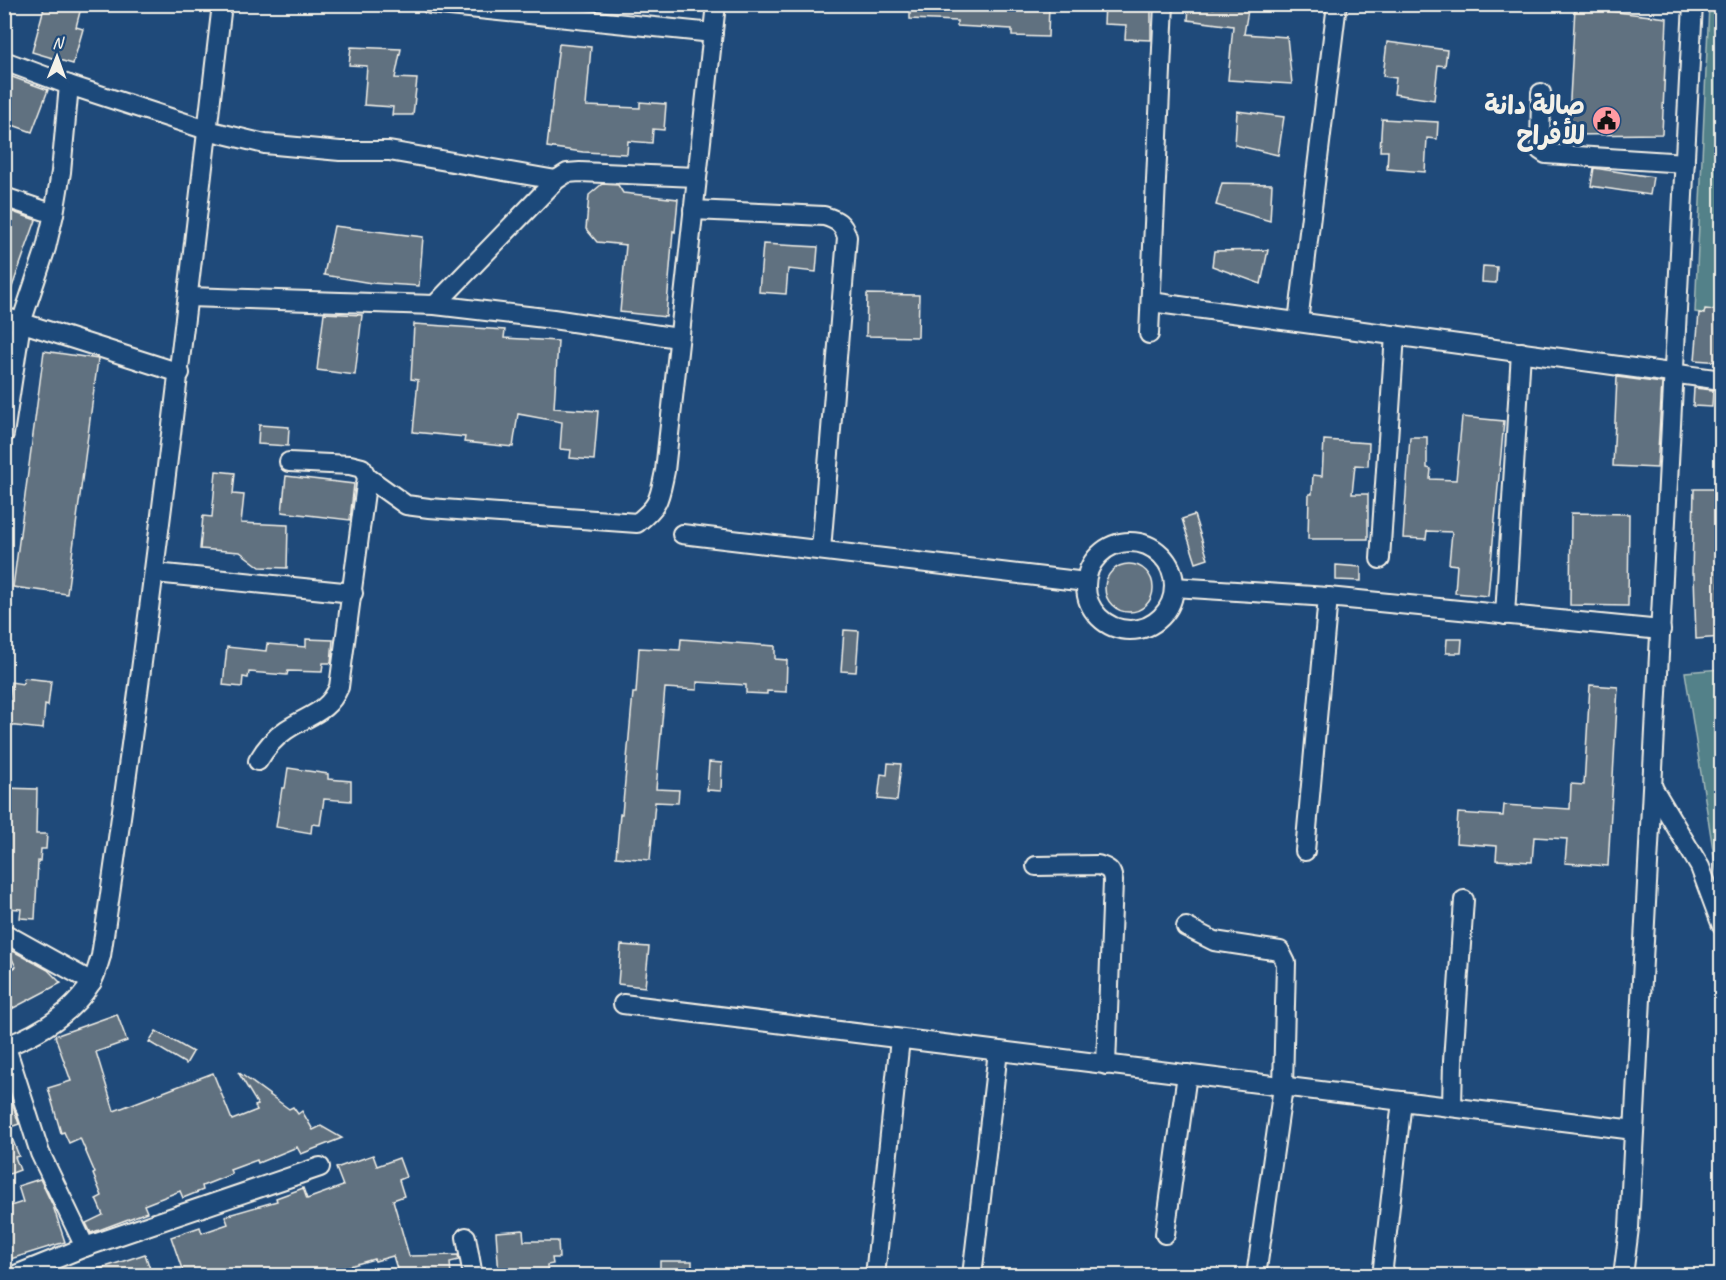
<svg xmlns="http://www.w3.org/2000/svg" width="1726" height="1280" font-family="Caveat,'Playpen Sans Arabic',sans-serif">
  <rect width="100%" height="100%" fill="#1f4a7a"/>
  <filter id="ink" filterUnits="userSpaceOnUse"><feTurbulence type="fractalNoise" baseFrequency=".0167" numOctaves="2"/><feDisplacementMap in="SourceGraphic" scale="12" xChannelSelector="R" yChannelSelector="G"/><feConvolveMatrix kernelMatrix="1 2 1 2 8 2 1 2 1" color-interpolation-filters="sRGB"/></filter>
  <g filter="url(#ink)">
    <g fill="#538189" stroke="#a4b9b8" stroke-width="1.5">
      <polygon points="1709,5 1721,5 1721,316 1695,312"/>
      <polygon points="1721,669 1721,900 1685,672"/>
    </g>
    <g fill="#607180" stroke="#f4f1e8" stroke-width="1.5">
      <polygon points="45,4 82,4 76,27 83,29 73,64 32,52"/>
      <polygon points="910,4 1049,4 1048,37 1012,36 1012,29 957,26 957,21 910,19"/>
      <polygon points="1105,4 1151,4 1151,40 1125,39 1126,25 1104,24"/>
      <polygon points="1215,4 1249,4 1244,34 1287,37 1292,84 1228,80 1233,26 1188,20 1189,6 1214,8"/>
      <polygon points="1575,7 1667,18 1662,134 1568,135"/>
      <polygon points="1387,42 1447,50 1445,66 1438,65 1434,100 1394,94 1396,78 1383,76"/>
      <polygon points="559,44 591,47 586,106 640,108 640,102 666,104 664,130 653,129 652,143 628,141 627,154 583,152 547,147"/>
      <polygon points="351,47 401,49 395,78 417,79 413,115 392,115 393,107 364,105 367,66 349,65"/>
      <polygon points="4,74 48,90 32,132 4,122"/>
      <polygon points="1237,111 1284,117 1278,155 1235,145"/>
      <polygon points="1382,119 1438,122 1437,139 1427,138 1425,172 1387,169 1388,151 1380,151"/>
      <polygon points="1594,168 1653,177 1650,195 1591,186"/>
      <polygon points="1222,183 1272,184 1270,221 1216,205"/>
      <polygon points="602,184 618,185 623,193 678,199 675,232 673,231 666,317 620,312 626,245 597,242 586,229 589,195"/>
      <polygon points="4,209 36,220 6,304 4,304"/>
      <polygon points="334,226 423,237 419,286 371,283 324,275"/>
      <polygon points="763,244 818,247 816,272 788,269 786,294 759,292"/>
      <polygon points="1268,250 1261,284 1212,266 1214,251"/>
      <polygon points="1483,266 1497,267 1496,283 1482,282"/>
      <polygon points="867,294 919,295 918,337 866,336"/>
      <polygon points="1705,309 1722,311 1721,362 1695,360 1699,313 1704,314"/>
      <polygon points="324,313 362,315 355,375 317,370"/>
      <polygon points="414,324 505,330 504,338 558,341 554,408 598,411 594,460 570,458 571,450 560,449 562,422 518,414 513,447 464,442 465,437 413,432 418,380 411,379"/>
      <polygon points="44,351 98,359 67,594 13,587"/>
      <polygon points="1617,377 1662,383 1657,468 1613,466"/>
      <polygon points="1694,388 1713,390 1712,407 1693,406"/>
      <polygon points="1462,417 1504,421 1488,596 1455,593 1457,565 1449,564 1452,532 1427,531 1426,539 1403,538 1410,437 1427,437 1427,468 1431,469 1430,479 1456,480"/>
      <polygon points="259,425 289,427 288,446 258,444"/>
      <polygon points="1324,440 1369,443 1368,466 1355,465 1352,494 1368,494 1368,539 1308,539 1309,494 1312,494 1313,475 1322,476"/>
      <polygon points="216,471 235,473 233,494 244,495 241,523 288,525 287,568 260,567 240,552 200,549 203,516 212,517"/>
      <polygon points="286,476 354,484 350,520 282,512"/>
      <polygon points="1694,489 1722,489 1719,587 1722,586 1722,637 1696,639 1694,574 1692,574"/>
      <polygon points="1571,513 1629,514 1628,606 1570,605"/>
      <polygon points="1194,515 1208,559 1196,563 1182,519"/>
      <circle cx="1129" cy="588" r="24"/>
      <polygon points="1336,565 1361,567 1361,581 1336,580"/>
      <polygon points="844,630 859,631 856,672 841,671"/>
      <polygon points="306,639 333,640 331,663 323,663 322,672 288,671 287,675 249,672 248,678 243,677 242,687 223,685 227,647 266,651 267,644 306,647"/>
      <polygon points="681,639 775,646 775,659 787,660 786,692 767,691 767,694 746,693 746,685 697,682 697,690 665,688 656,789 679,790 678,803 655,802 650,860 616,857 620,814 622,814 633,693 636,693 639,648 680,650"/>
      <polygon points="1447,639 1462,639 1461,653 1446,653"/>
      <polygon points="24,678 51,681 48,706 45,705 43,729 7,725 11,682 23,684"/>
      <polygon points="1590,685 1618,687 1608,866 1565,863 1567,839 1534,837 1532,862 1496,860 1497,846 1456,843 1458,813 1503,816 1504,805 1570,809 1571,784 1584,785"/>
      <polygon points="709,762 722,763 721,791 707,790"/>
      <polygon points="888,763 901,764 897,801 878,799 881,774 887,775"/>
      <polygon points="288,768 328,774 328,779 351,781 351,801 324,799 320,825 312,824 311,833 276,827 282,788 285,788"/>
      <polygon points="4,788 37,789 36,834 47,834 46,849 41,849 40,861 38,861 35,919 20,918 21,909 4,908"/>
      <polygon points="621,945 649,947 645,987 618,984"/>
      <polygon points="13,951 48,970 61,983 4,1013 4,973 16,967 9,953"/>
      <polygon points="117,1014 127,1041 96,1052 114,1111 213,1073 232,1120 257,1110 255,1106 258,1105 238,1072 289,1109 293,1107 298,1114 302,1111 313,1130 321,1126 342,1138 301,1154 297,1147 258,1163 257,1160 230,1170 232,1174 202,1186 203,1190 183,1198 180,1191 144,1205 147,1212 91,1233 86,1223 103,1215 96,1199 102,1196 93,1174 95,1173 80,1138 69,1143 64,1132 61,1133 48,1088 71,1081 55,1036"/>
      <polygon points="156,1031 193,1052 186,1064 149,1042"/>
      <polygon points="4,1079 19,1124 8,1128 19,1156 15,1157 20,1170 4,1176"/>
      <polygon points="373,1155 377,1166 399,1158 406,1177 399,1180 404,1196 393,1200 409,1256 458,1255 459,1260 450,1262 451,1275 427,1275 427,1269 399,1275 393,1256 375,1261 374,1259 343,1268 331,1273 332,1275 184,1275 171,1237 200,1227 202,1233 228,1224 225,1216 277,1201 276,1198 298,1190 303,1188 307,1199 343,1186 336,1168"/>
      <polygon points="40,1179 53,1206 65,1242 4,1261 4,1208 23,1202 18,1186"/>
      <polygon points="523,1230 524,1241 558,1241 559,1258 552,1258 553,1264 547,1265 548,1275 499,1275 496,1232"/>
      <polygon points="145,1254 152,1275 88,1275 87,1273"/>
      <rect x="660" y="1261" width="32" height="14"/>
    </g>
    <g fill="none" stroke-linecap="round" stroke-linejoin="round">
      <defs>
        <g id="minor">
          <polyline points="430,4 713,33"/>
          <polyline points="4,61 69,85 207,130 265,144 340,151 389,151 556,180"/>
          <polyline points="1541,93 1540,150 1546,154 1685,163"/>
          <polyline points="4,197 54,214"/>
          <path d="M693,210L824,216C837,220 843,223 847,237L821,550"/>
          <polyline points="189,297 435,305 553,319 678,338"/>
          <polyline points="1151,302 1722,380"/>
          <polyline points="435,305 556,180 567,173 580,172 696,177"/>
          <polyline points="4,317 180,373"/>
          <polyline points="1298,322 1337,4"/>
          <polyline points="1149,334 1164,4"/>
          <polyline points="4,434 21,323 46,248 54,214 61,172 69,85"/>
          <path d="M367,477L406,505L429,508L637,523C660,505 659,499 665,471L716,4"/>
          <polyline points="682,534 1086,582"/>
          <circle cx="1130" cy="586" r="44"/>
          <polyline points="1380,559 1395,335"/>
          <polyline points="155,573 353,593"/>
          <polyline points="1174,587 1328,597 1661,630"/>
          <polyline points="1505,615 1521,352"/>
          <path d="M258,761C265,749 274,738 286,730C308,715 328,713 339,687L367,477L362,468L350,465L289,462"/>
          <polyline points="1653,788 1700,867 1722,926"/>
          <polyline points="1305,851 1328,597"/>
          <path d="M1036,866L1098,865C1108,868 1112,870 1113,881L1106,1065"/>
          <polyline points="1186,927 1214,941 1280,951 1286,963 1283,1087 1256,1276"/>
          <polyline points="4,933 92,982"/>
          <polyline points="623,1004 1634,1130"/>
          <path d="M4,1047C38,1034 72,1014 91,983C96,975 98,965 101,956C148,640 185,322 222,4"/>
          <polyline points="6,1047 40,1153 85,1247"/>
          <polyline points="1452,1106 1453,1061 1464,900"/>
          <polyline points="1165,1234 1187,1074"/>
          <polyline points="466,1237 473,1276"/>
          <polyline points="13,1276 85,1247 320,1167"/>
          <polyline points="875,1276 900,1039"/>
          <polyline points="972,1276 998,1051"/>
          <polyline points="1382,1276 1402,1101"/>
          <polyline points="1623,1276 1629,1228 1693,4"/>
        </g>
      </defs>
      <use href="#minor" stroke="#f4f1e8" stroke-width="22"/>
      <use href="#minor" stroke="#1f4a7a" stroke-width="18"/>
    </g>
  </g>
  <defs>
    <symbol id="civic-disc" viewBox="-11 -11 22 22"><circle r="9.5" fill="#ff9aa2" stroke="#1f4a7a"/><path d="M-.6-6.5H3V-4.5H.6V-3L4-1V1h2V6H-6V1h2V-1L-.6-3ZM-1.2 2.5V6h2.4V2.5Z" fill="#111"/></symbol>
  </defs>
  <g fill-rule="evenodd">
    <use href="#civic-disc" x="1590" y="104" width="33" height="33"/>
  </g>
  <g text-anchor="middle" stroke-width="6" stroke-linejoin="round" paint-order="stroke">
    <g font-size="26" font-weight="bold" fill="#f4f1e8" stroke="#1f4a7a" text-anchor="end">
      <text x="1585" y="114">صالة دانة<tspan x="1585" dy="30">للأفراح</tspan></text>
    </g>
  </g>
  <rect width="1726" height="1280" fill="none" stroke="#1f4a7a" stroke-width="24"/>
  <rect x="12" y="12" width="1702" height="1256" fill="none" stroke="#f4f1e8" stroke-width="2" filter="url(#ink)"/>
  <g transform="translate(57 57) rotate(1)" stroke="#1f4a7a" stroke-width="4.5" paint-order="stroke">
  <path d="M0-4.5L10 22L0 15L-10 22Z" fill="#f4f1e8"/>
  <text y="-9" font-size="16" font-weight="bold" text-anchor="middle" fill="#f4f1e8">N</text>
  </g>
</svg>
